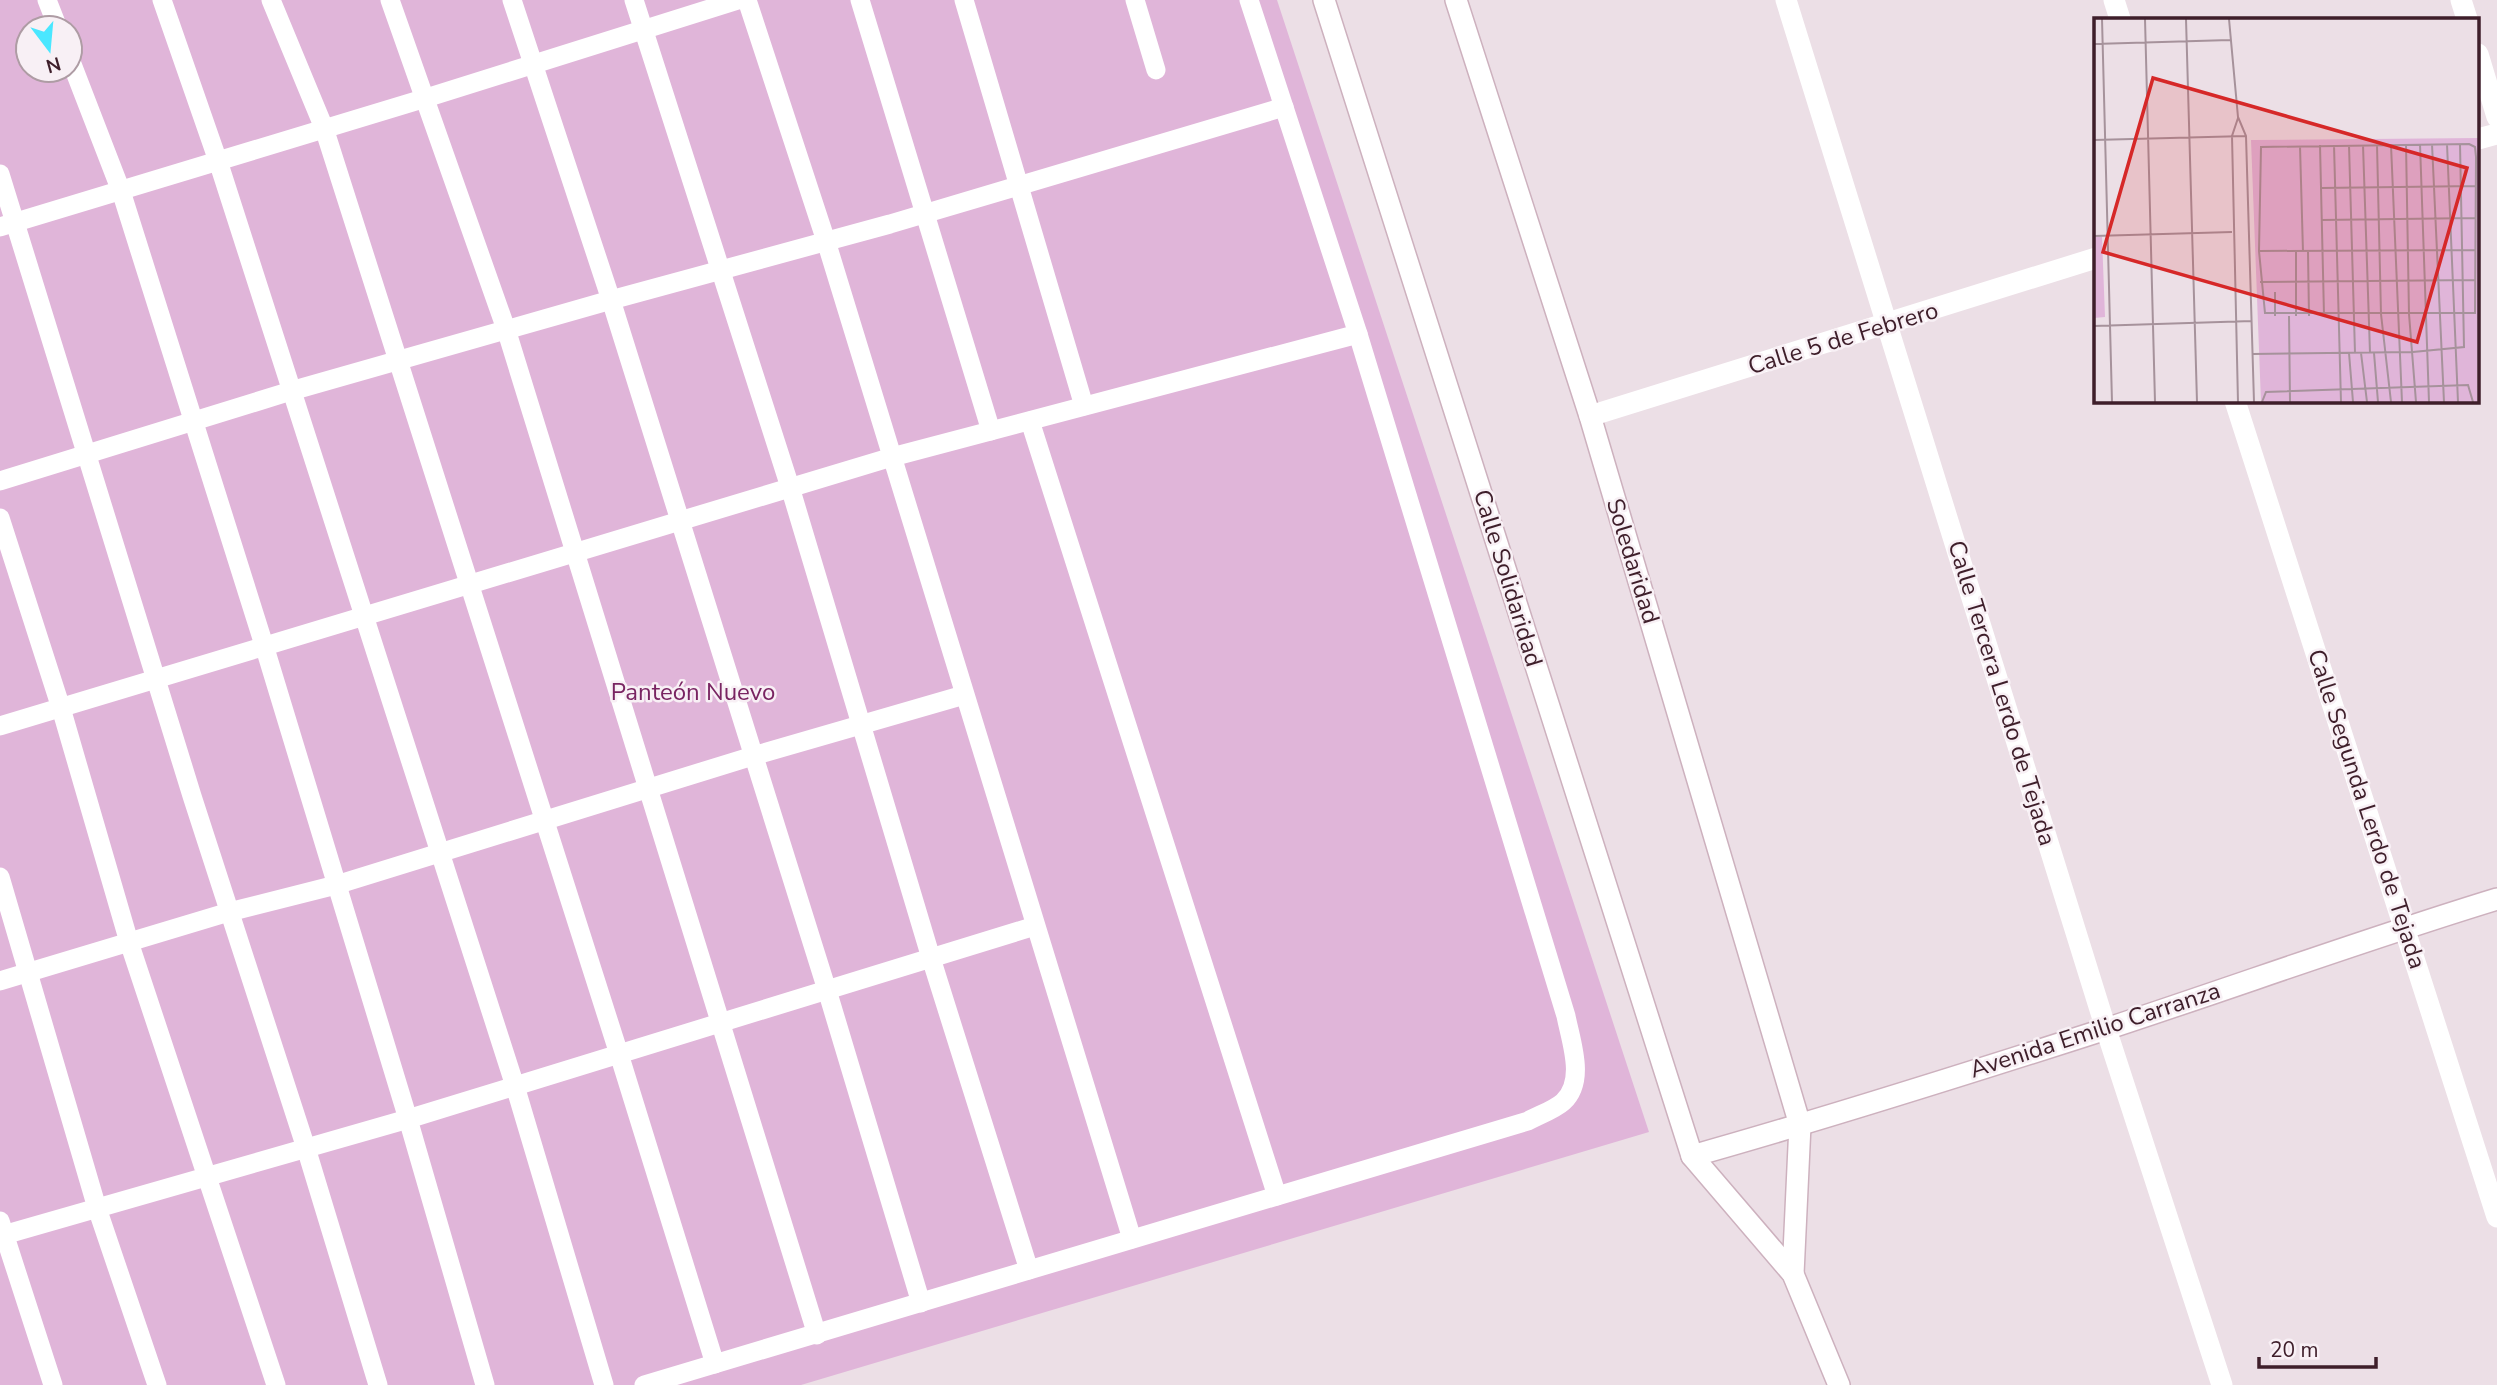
<svg xmlns="http://www.w3.org/2000/svg" width="2497" height="1385" font-family="'Nunito Sans',sans-serif">
  <rect width="100%" height="100%" fill="#ecdfe6"/>
  <path fill="#e0b5d9" fill-rule="evenodd" d="M0,0H1277L1649,1132L801,1385H0ZM28,28H70V70H28Z"/>
  <g fill="none" stroke-linecap="round" stroke-linejoin="round">
    <defs>
      <g id="secondary">
        <polyline points="1324,0 1692,1156 1793,1274 1839,1385"/>
        <polyline points="1456,0 1590,416 1800,1125 1793,1274"/>
        <path d="M1692,1156C1831,1117 1969,1073 2106,1029C2237,986 2366,939 2497,899"/>
      </g>
    </defs>
    <use href="#secondary" stroke="#cdb1be" stroke-width="24"/>
    <g stroke="#fff" stroke-width="19">
      <polyline points="47,0 58,28"/>
      <polyline points="162,0 218,161 515,1086 604,1385"/>
      <polyline points="271,0 324,128 619,1054 715,1364"/>
      <polyline points="390,0 506,329 817,1335"/>
      <polyline points="512,0 611,300 827,990 921,1303"/>
      <polyline points="634,0 790,487 931,958 1029,1270"/>
      <polyline points="747,0 826,241 1132,1239"/>
      <polyline points="860,0 991,431"/>
      <polyline points="964,0 1084,406"/>
      <polyline points="1135,0 1156,70"/>
      <polyline points="70,59 121,191 264,645 408,1119 485,1385"/>
      <polyline points="0,174 192,796 306,1148 378,1385"/>
      <polyline points="0,227 426,98 738,0"/>
      <polyline points="1030,421 1277,1196"/>
      <polyline points="0,481 291,391 611,300 890,224 1284,107"/>
      <polyline points="0,518 61,708 129,942 276,1385"/>
      <polyline points="0,726 892,457 1358,334"/>
      <polyline points="0,877 97,1208 157,1385"/>
      <polyline points="0,981 229,912 336,885 753,756 964,695"/>
      <polyline points="0,1221 53,1385"/>
      <polyline points="0,1236 408,1119 1035,926"/>
      <path d="M644,1385L1528,1121C1539,1115 1554,1110 1563,1102C1586,1081 1571,1042 1566,1016L1358,334L1249,0"/>
    </g>
    <g stroke="#fff" stroke-width="21">
      <polyline points="1786,0 2106,1029 2222,1385"/>
      <polyline points="2114,0 2120,19"/>
      <polyline points="2461,0 2467,19"/>
      <polyline points="2478,54 2497,117"/>
      <polyline points="2478,139 2497,134"/>
      <polyline points="2235,401 2497,1217"/>
      <polyline points="1590,416 2096,258"/>
    </g>
    <use href="#secondary" stroke="#fff" stroke-width="21"/>
  </g>
  <g text-anchor="middle" stroke-width="5" stroke-linejoin="round" paint-order="stroke">
    <g font-size="24" fill="#3e1e2a" stroke="#f8f0f5">
      <text transform="translate(1843 338) rotate(-17)" y="8">Calle 5 de Febrero</text>
      <text transform="translate(1633 561) rotate(73)" y="8">Soledaridad</text>
      <text transform="translate(1508 578) rotate(73)" y="8">Calle Solidaridad</text>
      <text transform="translate(2002 693) rotate(73)" y="8">Calle Tercera Lerdo de Tejada</text>
      <text transform="translate(2367 809) rotate(72)" y="8">Calle Segunda Lerdo de Tejada</text>
      <text transform="translate(2095 1030) rotate(-18)" y="8">Avenida Emilio Carranza</text>
    </g>
    <g font-size="24" fill="#792462" stroke="#f8f0f5">
      <text x="693" y="700">Panteón Nuevo</text>
    </g>
  </g>
  <g transform="translate(2094 18)">
    <rect width="385" height="385" fill="#ecdfe6"/>
    <path d="M385,120L383,384H167L157,122ZM0,219H8L11,299L0,300Z" fill="#e0b5d9"/>
    <path fill="none" stroke="#a6929b" stroke-width="2" d="M8,1L18,384M51,1L61,384M92,1L103,384M135,1L144,99L152,118L160,384M0,26L136,22M144,100L138,118L144,384M0,122L152,118M312,126L315,296L322,384M326,126L335,384M338,126L350,384M353,126L364,384M375,126L381,129L382,139L381,295H171L165,233L167,129ZM226,127L230,297M240,127L247,384M255,127L261,335M269,127L276,335M283,127L287,296L297,384M297,127L308,384M206,128L209,234M227,170L382,168M227,202L382,200M0,218L138,214M165,233L382,232M202,234V298M214,234L215,298M166,264L382,262M181,274V298M195,298L196,384M0,308L158,303M255,335L259,384M267,335L273,384M280,335L284,384M159,336L319,334L370,329L366,126M168,384L172,374L374,367L379,384"/>
    <path fill="#d62828" fill-opacity="0.15" stroke="#d62828" stroke-width="3.5" d="M59,60L373,150L323,324L9,234Z"/>
    <rect width="385" height="385" fill="none" stroke="#3e1e2a" stroke-width="3.5"/>
  </g>
  <g transform="translate(49 49) rotate(164)"><circle r="33" fill="#f8f0f5" stroke="#ae9ca4" stroke-width="2"/>
  <path d="M0-5L12 26L0 18L-12 26Z" fill="#4ae7ff"/>
  <text y="-10" font-size="19" font-weight="bold" text-anchor="middle" fill="#3e1e2a">N</text>
  </g>
  <path d="M2259 1357v10h117v-10" fill="none" stroke="#3e1e2a" stroke-width="3.5"/>
  <text x="2270" y="1357" font-size="21" fill="#3e1e2a" stroke="#f8f0f5" stroke-width="5" paint-order="stroke">20 m</text>
</svg>
